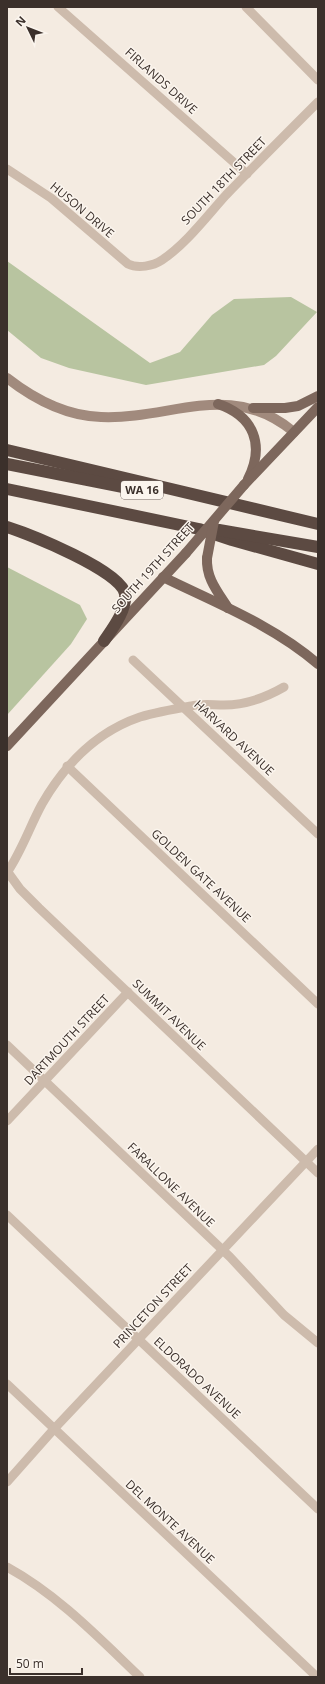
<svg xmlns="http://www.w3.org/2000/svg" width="325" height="1684" font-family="'Open Sans',sans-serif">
  <rect width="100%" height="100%" fill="#f4ebe1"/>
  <g fill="#b8c4a0">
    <polygon points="7,261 150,363 180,352 212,315 234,299 291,297 317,312 276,356 264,365 146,385 69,368 41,358 7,330"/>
    <polygon points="7,567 80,605 87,619 71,644 7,715"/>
  </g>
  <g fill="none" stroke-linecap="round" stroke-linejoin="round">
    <g stroke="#cdbbac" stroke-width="9">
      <polyline points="58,7 247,174"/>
      <polyline points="246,7 318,80"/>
      <path d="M7,169L51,198L128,264C138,269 153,266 162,260C186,244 207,216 226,195C256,164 287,133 318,102"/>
      <polyline points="133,660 318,834"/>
      <polyline points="67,766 318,1004"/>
      <polyline points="7,871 20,889 39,908 318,1173"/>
      <path d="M8,871C22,850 30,826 42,804C65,764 96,732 140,717C157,712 174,709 191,706C202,703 213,705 224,705C246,705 265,698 284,687"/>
      <polyline points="7,1045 230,1257 284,1315 318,1343"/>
      <polyline points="7,1121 128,992"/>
      <polyline points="7,1215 318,1509"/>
      <polyline points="7,1384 317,1677"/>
      <polyline points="7,1482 54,1429 318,1149"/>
      <path d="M7,1567C58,1595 98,1637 140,1677"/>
    </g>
    <path stroke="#a18a7d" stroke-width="10" d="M7,378C34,399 66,416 101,417C172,420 230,379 294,432"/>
    <g stroke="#7d675c" stroke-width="10">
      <path d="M218,404C254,416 265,445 248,479"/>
      <polyline points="253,408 285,408 298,406 318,396"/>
      <polyline points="244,485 318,407"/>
      <path d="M207,558C206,578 217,591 228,608"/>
      <path d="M163,577C216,603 273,625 318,664"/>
      <polyline points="7,746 186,553"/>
    </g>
    <g stroke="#5c4a42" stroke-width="12">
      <polyline points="7,450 318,524"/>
      <polyline points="7,464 123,487"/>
      <polyline points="7,489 199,529 232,540 318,564"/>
      <path d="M7,527C29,534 122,571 125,594C127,610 112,629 104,641"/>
      <polyline points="219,530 318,547"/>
    </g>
    <g stroke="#7d675c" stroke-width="10">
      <polyline points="186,553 244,485"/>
      <polyline points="207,558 214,521"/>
    </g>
  </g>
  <g text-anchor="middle" stroke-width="3" stroke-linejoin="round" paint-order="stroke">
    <rect fill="#fbf5ee" stroke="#756b66" stroke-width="1" x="121" y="481" width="42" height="18" rx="3"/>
    <g font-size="11" font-weight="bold" fill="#3b302b">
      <text x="142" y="494">WA 16</text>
    </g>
    <g font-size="12" fill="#3b302b" stroke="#fbf5ee">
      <text transform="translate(161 81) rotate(42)" y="4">FIRLANDS DRIVE</text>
      <text transform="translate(224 181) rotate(-46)" y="4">SOUTH 18TH STREET</text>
      <text transform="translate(82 210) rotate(40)" y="4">HUSON DRIVE</text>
      <text transform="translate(153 568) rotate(-48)" y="4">SOUTH 19TH STREET</text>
      <text transform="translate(234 738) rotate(43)" y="4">HARVARD AVENUE</text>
      <text transform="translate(201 876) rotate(43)" y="4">GOLDEN GATE AVENUE</text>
      <text transform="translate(169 1015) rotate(44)" y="4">SUMMIT AVENUE</text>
      <text transform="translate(67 1040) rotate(-47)" y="4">DARTMOUTH STREET</text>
      <text transform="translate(171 1185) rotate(44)" y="4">FARALLONE AVENUE</text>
      <text transform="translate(153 1306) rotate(-47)" y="4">PRINCETON STREET</text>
      <text transform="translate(197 1378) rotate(43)" y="4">ELDORADO AVENUE</text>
      <text transform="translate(170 1522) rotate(43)" y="4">DEL MONTE AVENUE</text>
    </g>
  </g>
  <rect width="325" height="1684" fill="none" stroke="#3b302b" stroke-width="16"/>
  <g transform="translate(28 28) rotate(313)" stroke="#fbf5ee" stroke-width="3" paint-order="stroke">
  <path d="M0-3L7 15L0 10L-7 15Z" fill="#3b302b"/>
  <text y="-6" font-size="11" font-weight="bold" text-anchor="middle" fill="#3b302b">N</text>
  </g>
  <path d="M10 1668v6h72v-6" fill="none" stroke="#3b302b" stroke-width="2"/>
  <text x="16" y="1668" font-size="12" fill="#3b302b" stroke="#fbf5ee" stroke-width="3" paint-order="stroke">50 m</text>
</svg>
